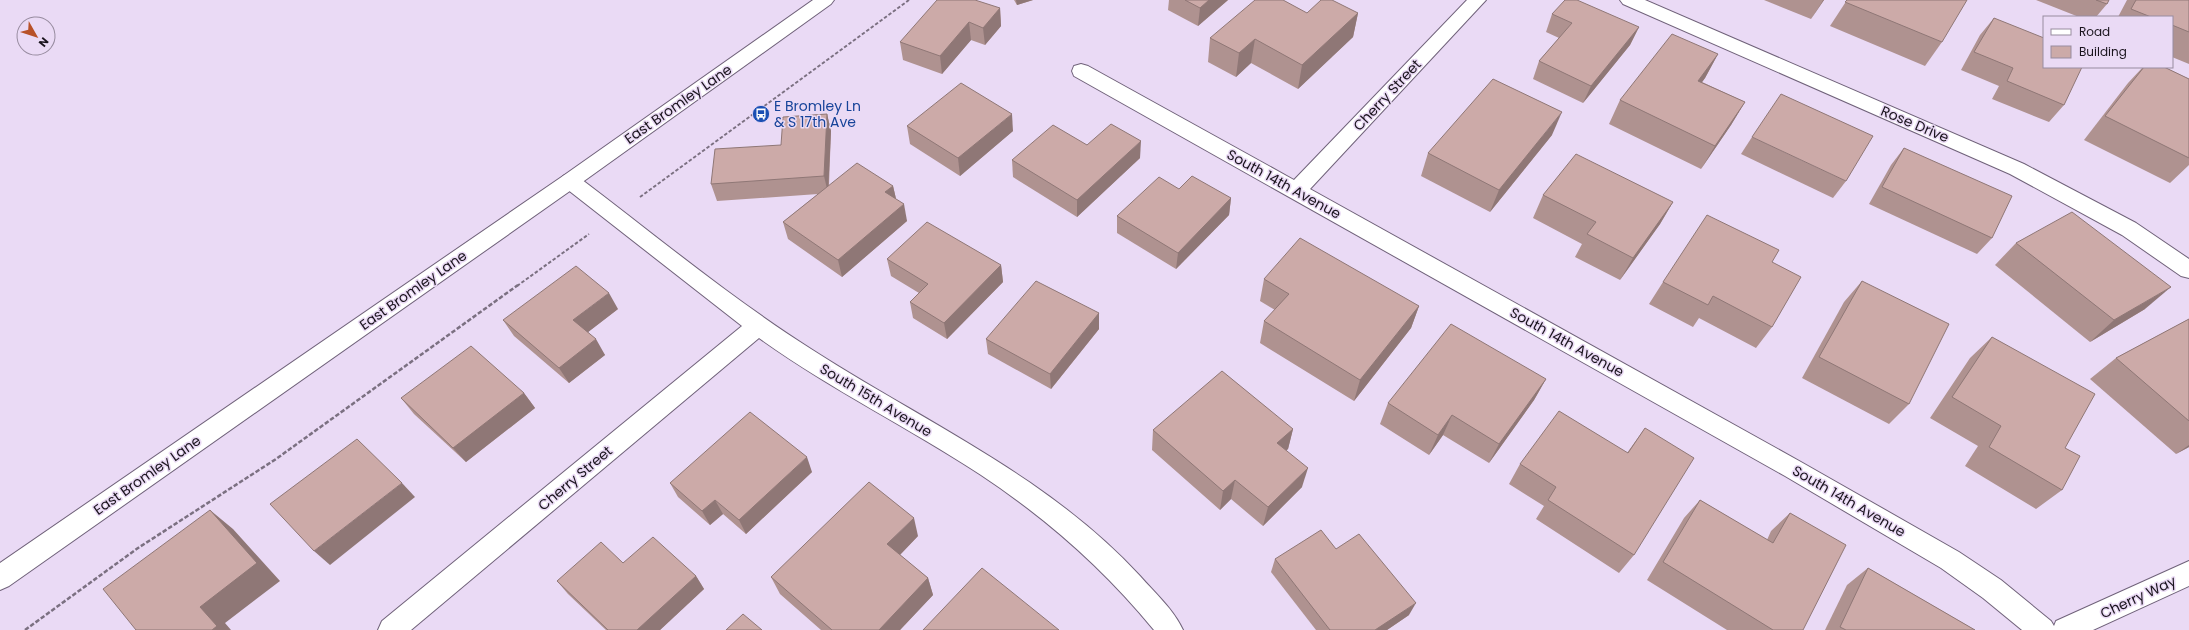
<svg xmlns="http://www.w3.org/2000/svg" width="2189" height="630" font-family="Poppins,sans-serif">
  <rect width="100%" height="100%" fill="#eadaf5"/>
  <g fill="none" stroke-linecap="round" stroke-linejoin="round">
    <defs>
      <g id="minor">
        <polygon points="1467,0 1486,0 1310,189 1801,462 1959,552 2001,580 2051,621 2054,626 2056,621 2189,561 2189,586 2093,630 2022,630 1983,598 1941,568 1785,476 1074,76 1072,71 1074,66 1081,64 1088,66 1294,180"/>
        <polygon points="1620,0 1645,0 2024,164 2136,223 2189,259 2189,278 2181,276 2122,235 2010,174 1623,4"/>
        <path d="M570,173L577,176C654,234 729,297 811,349C924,422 1048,476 1140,576C1155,593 1174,610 1183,630H1154C1104,569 1046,518 981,475C908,427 830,389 759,338L411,630H378L382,621L742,326L563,186L560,181L563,176Z"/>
      </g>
      <polygon id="secondary" points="813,0 834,0 831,4 577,186 9,586 0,590 0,563 563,176"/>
    </defs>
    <use href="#minor" stroke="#70627a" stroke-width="2"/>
    <use href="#secondary" stroke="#70627a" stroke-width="2"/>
    <g stroke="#7b7081" stroke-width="2" stroke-dasharray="3.5 2" stroke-linecap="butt">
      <polyline points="640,197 909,0"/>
      <polyline points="517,286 589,234"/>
    </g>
    <polyline stroke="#7b7081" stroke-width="2.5" stroke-dasharray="4.5 2" stroke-linecap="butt" points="25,630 138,548 276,459 518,285"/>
    <use href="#minor" fill="#fff" fill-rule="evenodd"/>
    <use href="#secondary" fill="#fff" fill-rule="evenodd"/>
  </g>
  <g fill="#af9290">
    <polygon points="1014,0 1033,0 1017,5"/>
    <polygon points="1169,0 1228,0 1198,26 1168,10"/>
    <polygon points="1764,0 1824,0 1811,19"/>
    <polygon points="1847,0 1942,42 1925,66 1830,26"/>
    <polygon points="2036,0 2109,0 2107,4 2096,17 2079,17"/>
    <polygon points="2127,0 2189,0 2189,64 2172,57 2172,17 2118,17"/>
    <polygon points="1000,8 1001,26 985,45 971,40 942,74 903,60 900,42"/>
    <polygon points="1307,13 1358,13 1353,37 1298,89 1251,63 1236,77 1208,62 1210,38"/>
    <polygon points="1552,14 1639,27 1630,45 1583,103 1533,79 1539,61 1559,38 1546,32"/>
    <polygon points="1994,18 2064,105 2049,122 1992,99 1999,86 1961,70 1980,35"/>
    <polygon points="1718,54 1705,78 1702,82 1745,102 1731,125 1701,169 1609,124 1620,100"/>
    <polygon points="2143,67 2164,67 2189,79 2189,165 2170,183 2084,140 2128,83"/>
    <polygon points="827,114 831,131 829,185 893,186 896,199 907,221 842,277 788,239 783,222 818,194 717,201 711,184 781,145"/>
    <polygon points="907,126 1013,131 960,176 910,144"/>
    <polygon points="1552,135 1490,212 1421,176 1428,153"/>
    <polygon points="1752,137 1846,181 1833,198 1741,154"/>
    <polygon points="1087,145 1140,158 1077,217 1013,177 1012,160"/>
    <polygon points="1904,148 1992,238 1977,254 1869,204 1891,165"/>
    <polygon points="1179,189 1231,198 1229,215 1176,269 1117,233 1117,216"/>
    <polygon points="1543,195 1673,202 1660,224 1620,280 1575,257 1582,244 1533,218"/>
    <polygon points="2016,243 2145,309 2090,342 1995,265"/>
    <polygon points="887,259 1001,265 1003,282 947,339 913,318 910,302 919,293 891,276"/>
    <polygon points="1772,262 1772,327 1756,348 1699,318 1693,327 1649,304 1663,282"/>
    <polygon points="1264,279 1419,306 1411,328 1354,401 1260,343 1264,321 1275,310 1260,301"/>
    <polygon points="1862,281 1909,404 1889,424 1802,378 1844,302"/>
    <polygon points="618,309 588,332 605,355 569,383 514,336 503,320"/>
    <polygon points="1099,313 1099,329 1051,389 988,354 986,339"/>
    <polygon points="2189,319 2189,447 2176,454 2090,379 2116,358"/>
    <polygon points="1992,337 2065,448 2062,490 2036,509 1965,466 1978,446 1930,418 1970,358"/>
    <polygon points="1546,379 1534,400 1489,463 1443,435 1429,455 1380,424 1388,403"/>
    <polygon points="524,393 535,408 466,462 414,414 401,398"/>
    <polygon points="1645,428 1634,555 1619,573 1536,519 1544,506 1509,484 1520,464 1627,453"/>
    <polygon points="1293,429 1288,449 1286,450 1302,487 1263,526 1231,499 1220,510 1152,450 1153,430"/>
    <polygon points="812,472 746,534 723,514 710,525 678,497 670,483"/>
    <polygon points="1700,500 1767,540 1771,531 1790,513 1803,630 1727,630 1647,580 1684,518"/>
    <polygon points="918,536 900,555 928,578 933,595 900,630 821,630 780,594 771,577"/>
    <polygon points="1336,549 1409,615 1387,630 1316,630 1271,572 1275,559"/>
    <polygon points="623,563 696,576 704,589 660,630 606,630 568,594 557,581"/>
    <polygon points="1868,568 1975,630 1825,630 1847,585"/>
  </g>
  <g fill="#8f7776">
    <polygon points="1016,0 1033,0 1017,5"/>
    <polygon points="1209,0 1228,0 1198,26 1200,8"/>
    <polygon points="1823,0 1824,0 1811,19 1822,2"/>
    <polygon points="1000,8 1001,26 985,45 983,28"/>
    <polygon points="1358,13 1353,37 1298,89 1302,65"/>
    <polygon points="969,22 971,40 942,74 940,56"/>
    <polygon points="1639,27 1630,45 1583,103 1591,86"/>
    <polygon points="1255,39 1251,63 1236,77 1239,53"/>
    <polygon points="1718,54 1705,78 1686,104 1698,81"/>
    <polygon points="1745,102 1731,125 1701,169 1715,146"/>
    <polygon points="1562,112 1552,135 1490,212 1499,190"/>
    <polygon points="827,114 831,131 828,193 824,176"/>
    <polygon points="1012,114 1013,131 960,176 958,158"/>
    <polygon points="1141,141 1140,158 1077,217 1077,200"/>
    <polygon points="893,186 897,203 885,192"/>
    <polygon points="1231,198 1229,215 1176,269 1178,253"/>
    <polygon points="1673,202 1660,224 1620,280 1633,258"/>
    <polygon points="904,204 907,221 842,277 838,260"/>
    <polygon points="1001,265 1003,282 947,339 944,323"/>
    <polygon points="2171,287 2145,309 2090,342 2114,320"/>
    <polygon points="609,293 618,309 583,336 573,320"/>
    <polygon points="1419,306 1411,328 1354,401 1360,380"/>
    <polygon points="1099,313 1099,329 1051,389 1050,374"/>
    <polygon points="596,339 605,355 569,383 559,368"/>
    <polygon points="1546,379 1534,400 1489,463 1499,444"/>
    <polygon points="524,393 535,408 466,462 453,448"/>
    <polygon points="1452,415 1443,435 1429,455 1438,435"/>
    <polygon points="1293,429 1288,449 1273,463 1277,443"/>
    <polygon points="2189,445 2189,447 2176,454"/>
    <polygon points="807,457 812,472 746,534 739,520"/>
    <polygon points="1308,468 1302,487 1263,526 1268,507"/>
    <polygon points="1235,480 1231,499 1220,510 1223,491"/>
    <polygon points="402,483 415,497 330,565 314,551"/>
    <polygon points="715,500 723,514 710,525 702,511"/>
    <polygon points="210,510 233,529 280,581 225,623 231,630 212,630 200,607"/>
    <polygon points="914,518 918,536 893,562 887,544"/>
    <polygon points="696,576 704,589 660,630 637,630"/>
    <polygon points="928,578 933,595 900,630 879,630"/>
    <polygon points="1416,603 1409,615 1387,630 1375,630"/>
  </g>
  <g fill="#ccaaa8" stroke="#8f7776">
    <polygon points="937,0 975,0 1000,8 983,28 969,22 940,56 900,42"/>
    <polygon points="1185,0 1209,0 1200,8"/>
    <polygon points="1255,0 1283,0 1307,13 1321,0 1332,0 1358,13 1302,65 1255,39 1239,53 1210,38"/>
    <polygon points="1565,0 1577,0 1639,27 1591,86 1539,61 1572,23 1552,14"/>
    <polygon points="1847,0 1967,0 1942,42 1845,2"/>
    <polygon points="2096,0 2109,0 2107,4"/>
    <polygon points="2136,0 2189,0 2189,32 2172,25 2172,17 2151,17 2131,9"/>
    <polygon points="1994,18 2044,38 2044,67 2082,67 2064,105 2007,81 2013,68 1974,52"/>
    <polygon points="1672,34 1718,54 1698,81 1745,102 1715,146 1620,100"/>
    <polygon points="2144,67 2164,67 2189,79 2189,158 2105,116"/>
    <polygon points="1493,79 1562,112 1499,190 1428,153"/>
    <polygon points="961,83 1012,114 958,158 907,126"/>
    <polygon points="1781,94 1873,136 1846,181 1752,137"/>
    <polygon points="827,114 824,176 711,184 715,149 781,145 783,117"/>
    <polygon points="1111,124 1141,141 1077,200 1012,160 1053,125 1087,145"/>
    <polygon points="1904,148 2012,196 1992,238 1882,187"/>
    <polygon points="1576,154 1673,202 1633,258 1587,234 1596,222 1543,195"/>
    <polygon points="857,163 893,186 885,192 904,204 838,260 783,222"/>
    <polygon points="1192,176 1231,198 1178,253 1117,216 1159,177 1179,189"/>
    <polygon points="2072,212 2171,287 2114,320 2016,243"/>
    <polygon points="1707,215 1779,250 1772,262 1801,277 1772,327 1713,296 1708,305 1663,282"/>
    <polygon points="927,222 1001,265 944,323 910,302 928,284 887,259"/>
    <polygon points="1300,238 1419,306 1360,380 1264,321 1289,294 1264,279"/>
    <polygon points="576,266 609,293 573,320 596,339 559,368 503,320"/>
    <polygon points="1036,281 1099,313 1050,374 986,339"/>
    <polygon points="1862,281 1949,324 1909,404 1819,357"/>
    <polygon points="2189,319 2189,421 2116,358"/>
    <polygon points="1451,324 1546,379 1499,444 1452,415 1438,435 1388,403"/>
    <polygon points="1992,337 2095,394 2065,448 2080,456 2062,490 1989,447 2001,426 1952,397"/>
    <polygon points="471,346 524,393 453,448 401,398"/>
    <polygon points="1222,371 1293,429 1277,443 1308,468 1268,507 1235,480 1223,491 1153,430"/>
    <polygon points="1559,411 1628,453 1645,428 1694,458 1634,555 1548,500 1556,487 1520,464"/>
    <polygon points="750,412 807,457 739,520 715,500 702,511 670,483"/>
    <polygon points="357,439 402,483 314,551 270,504"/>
    <polygon points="869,482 914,518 887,544 928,578 879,630 832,630 771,577"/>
    <polygon points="1700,500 1773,543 1790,513 1846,545 1803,630 1773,630 1663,562"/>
    <polygon points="210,510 257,563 200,607 217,626 212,630 136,630 103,589"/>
    <polygon points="1321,530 1336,549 1359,534 1416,603 1375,630 1330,630 1275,559"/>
    <polygon points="653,537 696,576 637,630 608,630 557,581 601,542 623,563"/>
    <polygon points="982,568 1059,630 923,630"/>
    <polygon points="1868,568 1975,630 1846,630 1840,627"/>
    <polygon points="743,614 762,630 726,630"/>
  </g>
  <defs>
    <symbol id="bus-disc" viewBox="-11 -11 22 22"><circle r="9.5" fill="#1a4fb4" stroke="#eadaf5"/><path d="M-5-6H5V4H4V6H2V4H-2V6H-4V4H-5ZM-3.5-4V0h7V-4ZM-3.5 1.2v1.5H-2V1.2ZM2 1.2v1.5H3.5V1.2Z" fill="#fff"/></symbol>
  </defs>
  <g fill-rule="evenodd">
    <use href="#bus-disc" x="751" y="104" width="20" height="20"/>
  </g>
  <g text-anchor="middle" stroke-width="3" stroke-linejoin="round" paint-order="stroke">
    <g font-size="14" fill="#1a141d" stroke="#eadaf5">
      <text transform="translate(1387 95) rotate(-47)" y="5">Cherry Street</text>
      <text transform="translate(678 104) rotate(-35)" y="5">East Bromley Lane</text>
      <text transform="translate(1915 124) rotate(23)" y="5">Rose Drive</text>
      <text transform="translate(1284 184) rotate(29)" y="5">South 14th Avenue</text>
      <text transform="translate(413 290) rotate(-35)" y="5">East Bromley Lane</text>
      <text transform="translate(1567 342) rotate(29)" y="5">South 14th Avenue</text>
      <text transform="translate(876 400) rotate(31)" y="5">South 15th Avenue</text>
      <text transform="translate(147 475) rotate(-35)" y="5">East Bromley Lane</text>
      <text transform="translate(575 478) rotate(-40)" y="5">Cherry Street</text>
      <text transform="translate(1849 501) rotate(30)" y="5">South 14th Avenue</text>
      <text transform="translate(2138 597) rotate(-25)" y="5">Cherry Way</text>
    </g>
    <g font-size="14" fill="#164399" stroke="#eadaf5" text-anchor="start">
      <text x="774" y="111">E Bromley Ln<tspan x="774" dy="16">&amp; S 17th Ave</tspan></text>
    </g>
  </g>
  <rect x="2043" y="16" width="130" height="52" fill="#eadaf5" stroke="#978b9f"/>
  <rect x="2051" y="29" width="20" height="6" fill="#ffffff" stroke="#978b9f"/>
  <text x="2079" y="36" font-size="12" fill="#1a141d">Road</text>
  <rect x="2051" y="46" width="20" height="12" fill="#ccaaa8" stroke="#978b9f"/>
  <text x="2079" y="56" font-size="12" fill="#1a141d">Building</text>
  <g transform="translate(36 36) rotate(129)"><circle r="19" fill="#eadaf5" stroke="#978b9f"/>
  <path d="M0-3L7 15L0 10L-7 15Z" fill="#b85128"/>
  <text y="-6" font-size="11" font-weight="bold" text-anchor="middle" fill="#1a141d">N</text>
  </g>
</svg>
